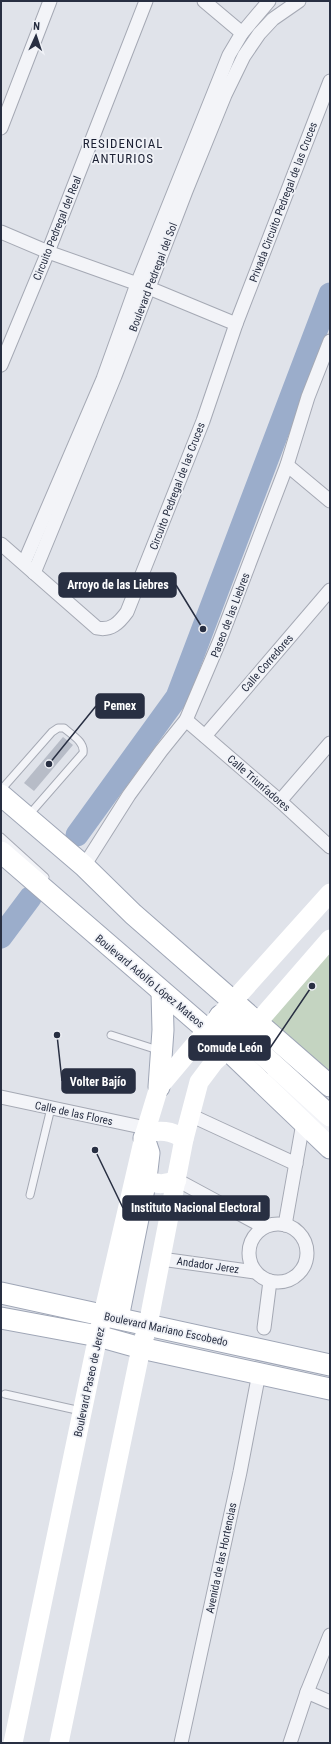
<svg xmlns="http://www.w3.org/2000/svg" width="331" height="1744" font-family="'Roboto Condensed',sans-serif">
  <rect width="100%" height="100%" fill="#e0e3ea"/>
  <polygon fill="#c4d4c1" points="330,946 330,1089 260,1025"/>
  <g fill="none" stroke-linecap="round" stroke-linejoin="round">
    <g stroke="#9badcb" stroke-width="23">
      <polyline points="77,835 177,697 330,294"/>
      <polyline points="1,937 30,898"/>
    </g>
  </g>
  <polygon fill="#b7bcc7" points="63,737 73,745 34,791 24,783"/>
  <g fill="none" stroke-linecap="round" stroke-linejoin="round">
    <defs>
      <g id="service">
        <path d="M1,790L52,732L58,728H64C72,735 85,742 83,753L28,816"/>
        <polyline points="1,837 45,877"/>
        <polyline points="111,1035 161,1051"/>
        <polyline points="270,1076 330,1131"/>
        <polyline points="30,1195 51,1108"/>
        <polyline points="5,1394 81,1411"/>
      </g>
      <g id="minor">
        <polyline points="204,1 242,33"/>
        <polyline points="1,128 50,1"/>
        <polyline points="1,232 48,252 149,288 236,324"/>
        <polyline points="1,365 48,252 146,1"/>
        <polyline points="287,465 330,501"/>
        <path d="M1,544L97,628C111,631 119,623 127,612L203,421L236,324L330,81"/>
        <polyline points="24,563 103,379 137,284 229,55 242,33 269,1"/>
        <polyline points="34,573 115,376 186,191 225,95 244,56 259,34 273,19 299,1"/>
        <polyline points="186,720 280,801 330,847"/>
        <polyline points="205,736 330,590"/>
        <polyline points="280,801 330,743"/>
        <polyline points="84,866 129,795 161,751 186,720 220,640 287,465 308,397 330,341"/>
        <polyline points="1,1097 146,1128"/>
        <polyline points="190,1115 296,1164"/>
        <polyline points="177,1180 264,1227"/>
        <circle cx="278" cy="1253" r="29"/>
        <polyline points="285,1225 303,1123"/>
        <polyline points="161,1259 255,1272"/>
        <polyline points="264,1328 270,1281"/>
        <polyline points="307,1692 330,1702"/>
        <polyline points="181,1743 240,1472 259,1373"/>
        <polyline points="290,1743 307,1692 330,1635"/>
      </g>
      <g id="primary">
        <polyline points="1,795 84,866 133,914 330,1086"/>
        <polyline points="1,852 207,1030 330,1148"/>
        <polyline points="220,1016 330,1116"/>
        <polyline points="159,1087 163,1030 162,992"/>
        <polyline points="1,1293 330,1365"/>
        <polyline points="1,1318 98,1336 141,1348 330,1389"/>
        <polyline points="118,1318 146,1179 149,1153 144,1138"/>
      </g>
    </defs>
    <use href="#service" stroke="#a5a9b4" stroke-width="9"/>
    <use href="#minor" stroke="#a5a9b4" stroke-width="15"/>
    <use href="#primary" stroke="#9fa6b6" stroke-width="23"/>
    <use href="#service" stroke="#f3f4f8" stroke-width="7"/>
    <use href="#minor" stroke="#f3f4f8" stroke-width="13"/>
    <g stroke="#fff" stroke-width="19">
      <path d="M145,1133C160,1130 171,1130 184,1139"/>
      <path d="M146,1179C157,1186 166,1184 177,1180"/>
      <polyline points="13,1743 98,1336 145,1133 159,1087 207,1030 330,893"/>
      <polyline points="59,1743 141,1348 148,1325 184,1139 199,1082 214,1062 257,1023 330,939"/>
    </g>
    <use href="#primary" stroke="#fff" stroke-width="21"/>
  </g>
  <g text-anchor="middle" stroke-width="3.5" stroke-linejoin="round" paint-order="stroke">
    <g font-size="11" fill="#282f42" stroke="#f0f2f7">
      <text transform="translate(283 202) rotate(-69)" y="4">Privada Circuito Pedregal de las Cruces</text>
      <text transform="translate(57 228) rotate(-68)" y="4">Circuito Pedregal del Real</text>
      <text transform="translate(153 277) rotate(-69)" y="4">Boulevard Pedregal del Sol</text>
      <text transform="translate(177 486) rotate(-69)" y="4">Circuito Pedregal de las Cruces</text>
      <text transform="translate(230 615) rotate(-69)" y="4">Paseo de las Liebres</text>
      <text transform="translate(267 663) rotate(-49)" y="4">Calle Corredores</text>
      <text transform="translate(259 783) rotate(41)" y="4">Calle Triunfadores</text>
      <text transform="translate(150 981) rotate(40)" y="4">Boulevard Adolfo López Mateos</text>
      <text transform="translate(74 1113) rotate(12)" y="4">Calle de las Flores</text>
      <text transform="translate(208 1265) rotate(8)" y="4">Andador Jerez</text>
      <text transform="translate(166 1329) rotate(12)" y="4">Boulevard Mariano Escobedo</text>
      <text transform="translate(89 1382) rotate(-78)" y="4">Boulevard Paseo de Jerez</text>
      <text transform="translate(221 1558) rotate(-78)" y="4">Avenida de las Hortencias</text>
    </g>
    <g font-size="13" letter-spacing="1" fill="#1b2033" stroke="#f0f2f7">
      <text x="123" y="148">RESIDENCIAL<tspan x="123" dy="15">ANTURIOS</tspan></text>
    </g>
  </g>
  <path fill="none" stroke="#282f42" stroke-width="1.5" d="M203 629L176 585M49 764L96 706M312 986L270 1048M57 1035L62 1081M95 1150L123 1208"/>
  <g fill="#282f42" stroke="#f0f2f7" stroke-width="1.5">
    <circle cx="203" cy="629" r="4"/>
    <circle cx="49" cy="764" r="4"/>
    <circle cx="312" cy="986" r="4"/>
    <circle cx="57" cy="1035" r="4"/>
    <circle cx="95" cy="1150" r="4"/>
  </g>
  <g fill="#282f42" stroke="#282f42" stroke-width="1.5">
    <rect x="59" y="573" width="117" height="24" rx="4"/>
    <rect x="96" y="694" width="48" height="24" rx="4"/>
    <rect x="189" y="1036" width="81" height="24" rx="4"/>
    <rect x="62" y="1069" width="73" height="24" rx="4"/>
    <rect x="123" y="1196" width="146" height="24" rx="4"/>
  </g>
  <g font-size="12" text-anchor="middle" font-weight="bold" fill="#fff">
    <text x="118" y="589">Arroyo de las Liebres</text>
    <text x="120" y="710">Pemex</text>
    <text x="230" y="1052">Comude León</text>
    <text x="98" y="1086">Volter Bajío</text>
    <text x="196" y="1212">Instituto Nacional Electoral</text>
  </g>
  <rect width="331" height="1744" fill="none" stroke="#282f42" stroke-width="4"/>
  <g transform="translate(36 36) rotate(3)" stroke="#f0f2f7" stroke-width="3" paint-order="stroke">
  <path d="M0-3L7 15L0 10L-7 15Z" fill="#282f42"/>
  <text y="-6" font-size="11" font-weight="bold" text-anchor="middle" fill="#282f42">N</text>
  </g>
</svg>
